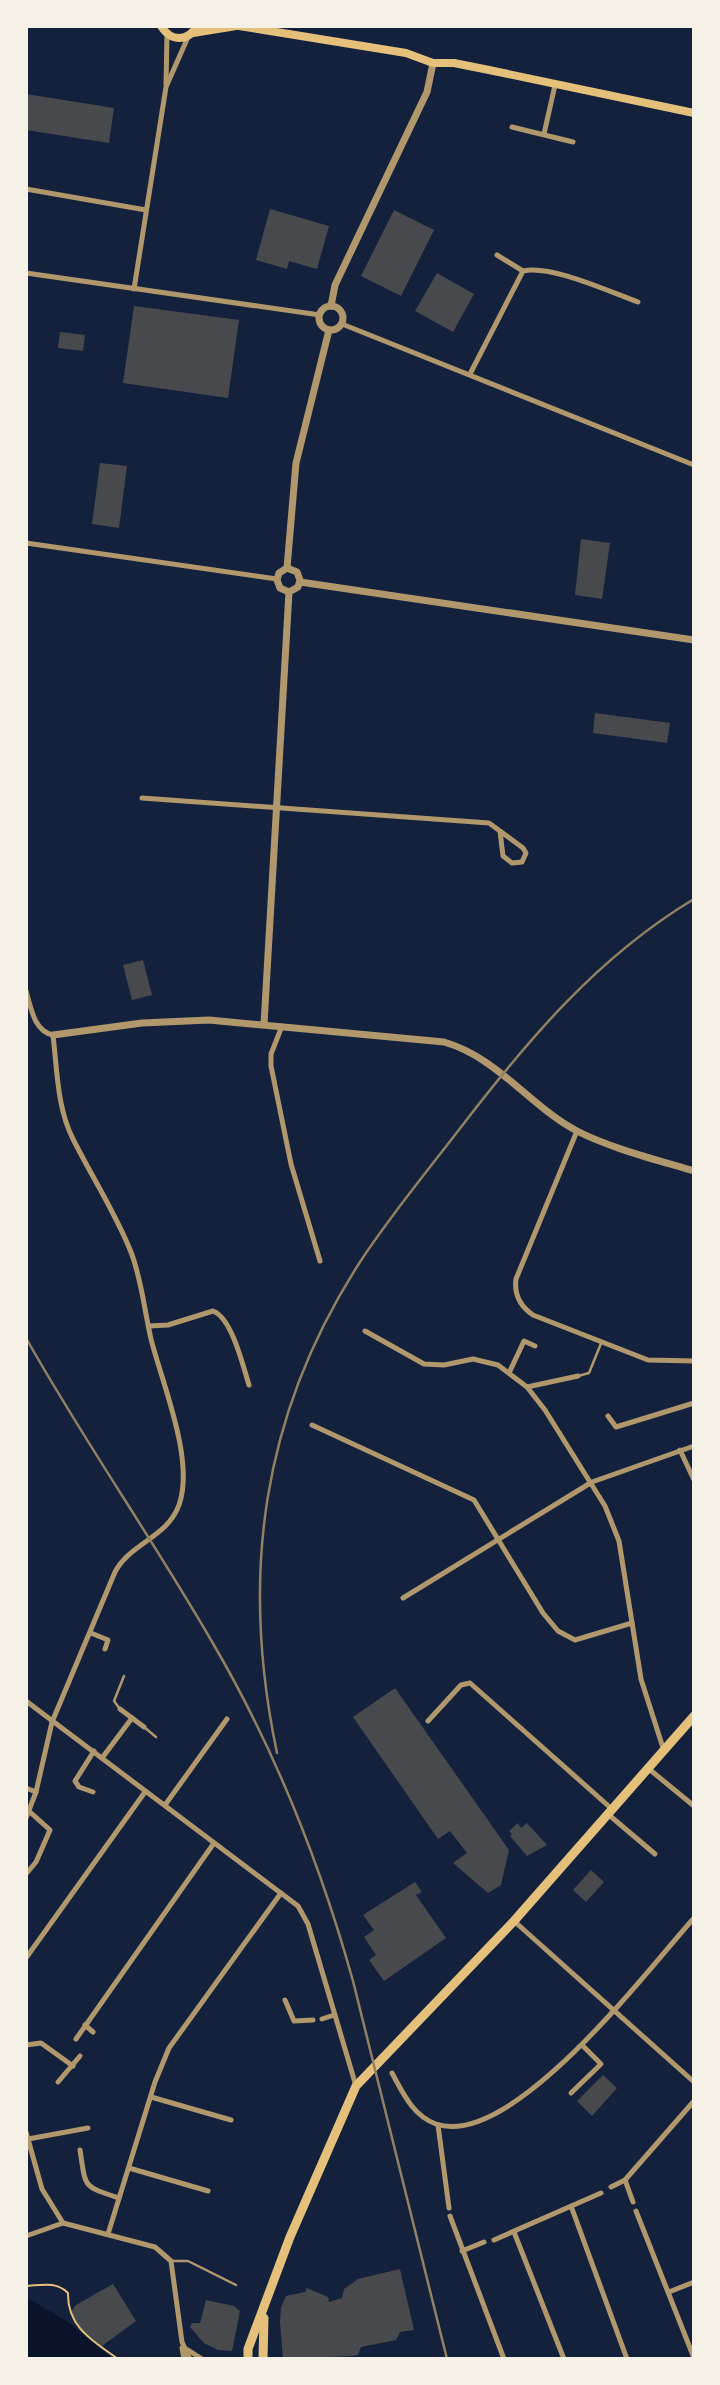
<svg xmlns="http://www.w3.org/2000/svg" width="720" height="2385" font-family="'Alegreya Sans',sans-serif">
  <rect width="100%" height="100%" fill="#14213d"/>
  <polygon fill="#0b132b" points="26,2297 68,2322 113,2359 26,2359"/>
  <g fill="#48494c">
    <polygon points="26,94 114,108 109,143 26,130"/>
    <polygon points="270,209 329,226 317,269 289,261 287,269 256,260"/>
    <polygon points="394,210 434,230 401,296 361,276"/>
    <polygon points="437,273 474,294 453,332 415,311"/>
    <polygon points="134,306 239,320 228,398 123,383"/>
    <polygon points="60,332 85,335 83,351 58,348"/>
    <polygon points="100,463 127,466 119,528 92,524"/>
    <polygon points="581,539 610,543 602,599 575,595"/>
    <polygon points="595,713 670,723 667,743 593,733"/>
    <polygon points="143,960 152,995 132,1000 123,965"/>
    <polygon points="395,1688 509,1850 501,1885 488,1893 453,1863 467,1853 450,1831 438,1839 353,1717"/>
    <polygon points="518,1823 521,1828 527,1823 547,1845 527,1856 510,1836 512,1834 509,1831"/>
    <polygon points="591,1870 604,1882 586,1902 573,1890"/>
    <polygon points="415,1882 422,1892 416,1895 446,1938 384,1981 369,1960 376,1955 364,1937 374,1930 363,1915"/>
    <polygon points="603,2075 617,2088 592,2116 577,2101"/>
    <polygon points="400,2269 414,2330 400,2332 396,2340 361,2347 358,2355 352,2356 283,2359 280,2322 281,2307 286,2296 305,2292 307,2288 328,2297 329,2302 342,2298 344,2289 358,2279"/>
    <polygon points="113,2284 136,2321 102,2346 78,2327 71,2312 76,2305"/>
    <polygon points="206,2300 234,2306 240,2311 232,2351 218,2350 204,2343 190,2327 192,2323 200,2323"/>
  </g>
  <g fill="none" stroke-linecap="round" stroke-linejoin="round">
    <path stroke="#e5c07b" stroke-width="2" d="M26,2286C42,2285 56,2281 68,2293C67,2327 93,2341 118,2359"/>
    <g stroke="#b1986c" stroke-width="2.5">
      <polyline points="578,1376 589,1373 602,1341"/>
      <polyline points="120,1709 114,1701 124,1676"/>
      <polyline points="144,1727 156,1737"/>
      <polyline points="171,2261 188,2261 236,2285"/>
    </g>
    <g stroke="#b1986c" stroke-width="5">
      <polyline points="166,84 167,35"/>
      <polyline points="512,127 573,142"/>
      <polyline points="544,134 555,85"/>
      <polyline points="26,189 146,210"/>
      <polyline points="497,255 523,271"/>
      <polyline points="26,273 320,315"/>
      <polyline points="134,289 166,87 188,37"/>
      <polyline points="342,324 694,465"/>
      <path d="M470,374L523,271C550,264 610,292 638,302"/>
      <polyline points="26,543 277,579"/>
      <polyline points="142,798 489,823 523,848 526,853 522,862 512,863 503,856 500,831"/>
      <path d="M26,991C31,1008 34,1031 53,1035C57,1068 57,1108 73,1139C92,1177 115,1212 131,1252C142,1281 144,1309 151,1339C162,1383 195,1460 179,1505C167,1538 130,1543 115,1572L52,1722L36,1792L26,1818"/>
      <polyline points="282,1026 271,1054 271,1066 291,1164 320,1261"/>
      <path d="M577,1131L516,1279C514,1294 520,1306 533,1315L648,1360L694,1361"/>
      <path d="M149,1326L168,1325L213,1311C232,1318 243,1366 249,1385"/>
      <polyline points="365,1331 424,1364 444,1365 473,1359 498,1365 527,1387 545,1410 605,1506 619,1541 641,1679 664,1751"/>
      <polyline points="510,1371 524,1341 535,1346"/>
      <polyline points="527,1387 578,1376"/>
      <polyline points="608,1416 616,1427 694,1403"/>
      <polyline points="312,1425 474,1500 543,1613 558,1631 575,1640 632,1623"/>
      <polyline points="680,1450 694,1480"/>
      <polyline points="403,1598 592,1482 694,1446"/>
      <polyline points="91,1633 108,1640 105,1649"/>
      <polyline points="26,1701 298,1906 308,1924 356,2086"/>
      <polyline points="120,1709 132,1718"/>
      <polyline points="428,1721 461,1685 470,1683 613,1810"/>
      <polyline points="102,1758 132,1718 144,1727"/>
      <polyline points="649,1769 694,1806"/>
      <polyline points="26,1788 36,1792"/>
      <polyline points="93,1792 79,1787 75,1781 94,1751"/>
      <polyline points="165,1805 227,1719"/>
      <polyline points="609,1815 655,1854"/>
      <polyline points="26,1874 36,1862 50,1830 30,1812"/>
      <polyline points="514,1921 694,2082"/>
      <polyline points="26,1958 145,1792"/>
      <polyline points="285,2000 294,2021 313,2020"/>
      <polyline points="322,2019 334,2015"/>
      <polyline points="85,2025 93,2032"/>
      <polyline points="76,2039 214,1843"/>
      <polyline points="26,2045 41,2043 73,2066"/>
      <path d="M392,2073C403,2093 413,2116 436,2124C512,2150 648,1969 694,1918"/>
      <polyline points="58,2082 80,2056"/>
      <polyline points="571,2093 601,2064 582,2045"/>
      <polyline points="151,2097 231,2120"/>
      <polyline points="438,2125 449,2208"/>
      <polyline points="26,2132 42,2189 63,2223 155,2247 171,2261 182,2342 190,2359"/>
      <polyline points="28,2139 88,2128"/>
      <path d="M80,2150C86,2188 82,2186 119,2198"/>
      <polyline points="129,2168 208,2191"/>
      <polyline points="625,2180 633,2202"/>
      <polyline points="611,2187 625,2180 694,2101"/>
      <polyline points="571,2206 627,2359"/>
      <polyline points="636,2211 694,2358"/>
      <polyline points="450,2216 504,2359"/>
      <polyline points="514,2232 564,2359"/>
      <polyline points="108,2234 155,2082 169,2048 281,1893"/>
      <polyline points="26,2236 63,2223"/>
      <polyline points="494,2240 601,2193"/>
      <polyline points="462,2251 484,2242"/>
      <polyline points="669,2292 694,2282"/>
      <polyline points="182,2348 184,2359"/>
      <polyline points="188,2350 202,2359"/>
    </g>
    <g stroke="#b1986c" stroke-width="7">
      <polyline points="331,306 335,285 427,92 433,63"/>
      <circle cx="331" cy="318" r="12"/>
      <polyline points="287,568 296,463 329,330"/>
      <polyline points="287,568 297,572 300,580 298,587 289,592"/>
      <polyline points="287,568 279,573 277,580 280,588 289,592"/>
      <polyline points="300,582 694,640"/>
      <polyline points="264,1024 289,592"/>
      <path d="M53,1035L142,1023L209,1020L444,1042C497,1057 530,1106 577,1131C610,1148 657,1160 694,1171"/>
    </g>
    <g stroke="#e5c07b" stroke-width="8">
      <path d="M161,26C171,42 188,42 197,26"/>
      <polyline points="239,26 406,53 433,63 454,63 489,70 694,113"/>
      <polyline points="193,33 236,26"/>
    </g>
    <g stroke="#e5c07b" stroke-width="9">
      <polyline points="248,2359 248,2349 290,2237 356,2086 514,1921 694,1716"/>
      <polyline points="263,2359 264,2318"/>
    </g>
    <g stroke="#918062" stroke-width="2.5">
      <path d="M26,1338C84,1441 152,1538 211,1640C274,1747 320,1863 353,1981L447,2359"/>
      <path d="M277,1753C240,1577 261,1415 360,1262C390,1216 425,1174 458,1131C526,1042 597,957 694,899"/>
    </g>
  </g>
  <rect width="720" height="2385" fill="none" stroke="#f6f1e7" stroke-width="56"/>
</svg>
